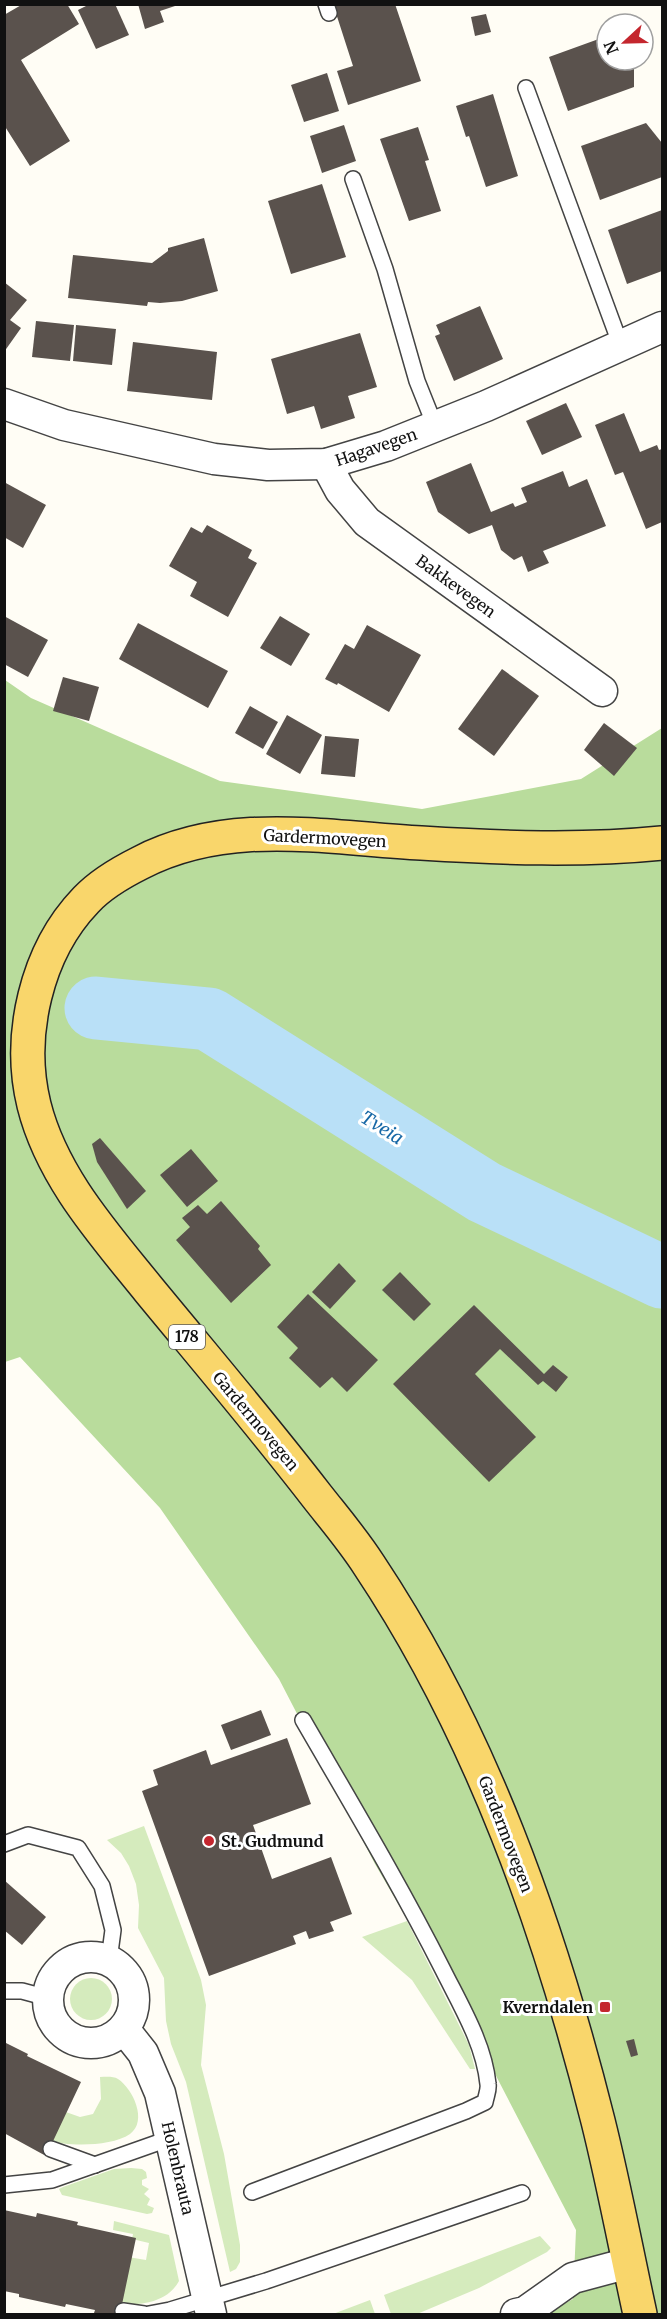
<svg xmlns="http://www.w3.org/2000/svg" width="667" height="2319" font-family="Merriweather,serif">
  <rect width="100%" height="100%" fill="#fffdf5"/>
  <g fill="#d5ebbd">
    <polygon points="144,1826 201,1980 206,2005 201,2065 224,2154 240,2245 240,2262 236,2269 230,2272 186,2082 171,2044 166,2021 164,1978 138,1928 139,1905 136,1884 129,1866 121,1853 107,1840"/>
    <polygon points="407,1921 469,2045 475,2069 470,2069 412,1980 362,1937"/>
    <circle cx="91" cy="1999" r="21"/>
    <path d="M100,2077C106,2077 113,2076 118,2079C133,2089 148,2121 130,2134C111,2147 69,2146 48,2141L63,2111L80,2117L93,2114L101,2099Z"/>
    <polygon points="131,2168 142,2169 146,2172 147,2178 142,2180 142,2185 149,2189 144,2194 150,2199 147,2205 154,2208 152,2213 147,2214 62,2195 59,2189 63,2187 114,2169"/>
    <path d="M114,2221L169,2235L179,2281C167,2303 141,2305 118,2305L128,2257L146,2260L149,2243L132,2239L133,2234L113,2230Z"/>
    <polygon points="540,2236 551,2248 547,2252 479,2288 417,2314 391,2314 384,2295"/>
    <polygon points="370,2300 375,2314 333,2314"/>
  </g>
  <polygon fill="#b9dc9c" points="5,680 31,698 220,781 422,809 581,779 662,728 662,2314 546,2314 573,2299 576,2230 480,2045 375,1864 279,1679 160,1508 20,1357 5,1362"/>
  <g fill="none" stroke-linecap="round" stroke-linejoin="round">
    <polyline stroke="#b9e0f7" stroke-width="63" points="96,1008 209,1019 484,1192 662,1277"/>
  </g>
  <g fill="#5a524d">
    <polygon points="23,4 67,4 79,24 21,60 70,141 30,166 4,125 4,15"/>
    <polygon points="90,4 115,4 129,35 96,49 78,10"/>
    <polygon points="138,4 178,4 178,5 160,11 164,22 145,29"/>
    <polygon points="333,4 395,4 421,81 348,105 337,71 353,66"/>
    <polygon points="486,14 491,32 475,36 471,17"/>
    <polygon points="607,36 607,60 634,60 634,87 568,111 549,57"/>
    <polygon points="327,73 339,111 304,122 291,85"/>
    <polygon points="493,94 518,176 486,187 469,136 466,137 456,106"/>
    <polygon points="646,123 662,143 662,177 600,200 581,146"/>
    <polygon points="344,125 356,161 322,173 310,136"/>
    <polygon points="418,127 429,160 425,161 441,211 409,221 380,139"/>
    <polygon points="322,184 346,257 291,274 268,201"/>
    <polygon points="662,210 662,271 627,284 608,230"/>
    <polygon points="204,238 218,291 182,301 160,303 148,302 147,306 68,298 73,255 152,263 168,251 168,248"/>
    <polygon points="4,282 27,300 10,320 21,328 4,352"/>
    <polygon points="480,306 503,359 454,381 435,336 440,334 436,325"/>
    <polygon points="36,321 74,325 70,361 32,357"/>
    <polygon points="76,325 116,329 112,365 73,361"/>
    <polygon points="360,333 377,387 348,396 355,418 321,429 314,406 287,414 271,359"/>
    <polygon points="133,342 217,352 212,400 127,391"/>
    <polygon points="566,403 582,437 542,455 526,421"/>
    <polygon points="624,413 640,452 657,445 659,450 662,449 662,522 646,529 623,472 615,475 595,425"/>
    <polygon points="471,463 491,512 513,503 515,507 527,502 521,488 563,471 569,487 587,479 606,526 543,551 549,563 528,572 522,556 514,560 501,550 492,525 469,534 438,512 426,482"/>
    <polygon points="4,482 46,505 23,548 4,537"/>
    <polygon points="207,525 252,550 248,558 257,563 228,617 190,596 197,582 169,566 191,527 202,533"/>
    <polygon points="4,616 48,640 28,677 4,664"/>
    <polygon points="280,616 310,634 291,666 260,648"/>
    <polygon points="138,623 228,671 208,708 119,659"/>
    <polygon points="367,625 421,655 389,712 338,683 337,685 325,679 345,644 354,649"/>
    <polygon points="502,669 539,696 494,756 458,729"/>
    <polygon points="63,677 99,687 89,721 53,711"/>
    <polygon points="250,706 278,722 263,749 235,733"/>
    <polygon points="287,715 322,735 300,774 266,754"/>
    <polygon points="604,723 637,748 614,776 584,750"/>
    <polygon points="325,736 359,739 355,777 321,774"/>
    <polygon points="100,1138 146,1191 127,1209 97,1162 92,1144"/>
    <polygon points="191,1149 218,1181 187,1207 160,1175"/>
    <polygon points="221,1201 260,1246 258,1249 271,1265 231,1303 176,1240 190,1227 182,1218 198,1205 207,1214"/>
    <polygon points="339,1263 356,1281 330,1309 312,1292"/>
    <polygon points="400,1272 431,1304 414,1321 382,1290"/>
    <polygon points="308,1294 378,1360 347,1392 332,1377 320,1388 289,1358 298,1348 277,1327"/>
    <polygon points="474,1305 544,1374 553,1365 568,1377 556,1392 543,1381 538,1385 500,1349 475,1374 536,1437 489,1482 393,1384"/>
    <polygon points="261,1710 271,1735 231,1750 221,1725"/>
    <polygon points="287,1738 311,1804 253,1825 272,1879 331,1857 352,1914 330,1922 334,1931 309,1939 306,1931 293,1936 296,1944 209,1976 142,1791 158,1785 153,1770 206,1750 211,1765"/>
    <polygon points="4,1880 46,1917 22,1945 4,1930"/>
    <polygon points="634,2039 638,2055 631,2057 626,2041"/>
    <polygon points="4,2042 28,2054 27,2056 81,2082 46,2156 4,2133"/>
    <polygon points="4,2210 36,2217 37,2213 78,2222 77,2225 136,2238 120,2314 94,2313 95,2310 66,2304 65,2307 19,2297 19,2294 4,2291"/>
  </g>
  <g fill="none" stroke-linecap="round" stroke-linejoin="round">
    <defs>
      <g id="lane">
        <polyline points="326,4 329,13"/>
        <polyline points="526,88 621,346"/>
        <polyline points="353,179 385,269 417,381 435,426"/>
        <polyline points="4,1844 28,1835 78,1848 102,1886 113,1930 109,1960"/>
        <polyline points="4,1991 22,1991 48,1998"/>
        <polyline points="51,2149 95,2165"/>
        <polyline points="4,2185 52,2180 171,2138"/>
        <path d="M252,2192L466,2111L485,2102C486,2096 489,2090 488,2084C484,2044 461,2006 443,1970C400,1885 351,1803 303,1720"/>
        <polyline points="123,2311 144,2314"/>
        <polyline points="149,2314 170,2310 266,2281 522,2193"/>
      </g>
      <g id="street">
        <polyline points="4,404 64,425 214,459 268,465 326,464 386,446 486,406 662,327"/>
        <polyline points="326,464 340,490 367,522 602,691"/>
        <circle cx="91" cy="2000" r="43"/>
        <polyline points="124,2029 143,2053 160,2093 211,2314"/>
        <polyline points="516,2314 525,2312 573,2278 629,2263"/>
      </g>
      <path id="primary" d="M640,2314C626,2250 614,2185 598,2121C549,1926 481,1733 369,1565C353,1540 334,1518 316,1495C262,1425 205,1358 149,1290C104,1234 52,1177 34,1105C17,1036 36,952 86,900C100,885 122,872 140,863C228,817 327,838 421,843C502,848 582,851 662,843"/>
    </defs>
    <use href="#lane" stroke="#444" stroke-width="18"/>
    <use href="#street" stroke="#444" stroke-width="33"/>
    <use href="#primary" stroke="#222" stroke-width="36"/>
    <use href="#lane" stroke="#fff" stroke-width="15"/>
    <use href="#street" stroke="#fff" stroke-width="30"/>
    <use href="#primary" stroke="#f9d66b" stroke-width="33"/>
  </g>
  <g fill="#c4262e" stroke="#fff" stroke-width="2">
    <circle cx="209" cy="1841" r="6"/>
    <rect x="599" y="2001" width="12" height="12" rx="3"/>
  </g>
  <g text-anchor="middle" stroke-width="6" stroke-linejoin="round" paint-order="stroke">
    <rect fill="#fff" stroke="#585858" stroke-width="1.5" x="169" y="1325" width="36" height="24" rx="4.5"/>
    <g font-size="15" font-weight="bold" fill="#111">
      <text x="187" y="1342">178</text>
    </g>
    <g font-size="16" fill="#111" stroke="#fff">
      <text transform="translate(376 447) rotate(-19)" y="6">Hagavegen</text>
      <text transform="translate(456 586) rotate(36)" y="6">Bakkevegen</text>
      <text transform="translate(325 838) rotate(3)" y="6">Gardermovegen</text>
      <text transform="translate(256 1421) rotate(50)" y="6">Gardermovegen</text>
      <text transform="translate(506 1834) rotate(69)" y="6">Gardermovegen</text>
      <text transform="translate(178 2168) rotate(77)" y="6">Holenbrauta</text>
    </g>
    <g font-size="16" font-weight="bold" fill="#111" stroke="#fff" text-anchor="start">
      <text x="221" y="1847">St. Gudmund</text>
      <text x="593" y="2013" text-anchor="end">Kverndalen</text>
    </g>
    <g font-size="18" font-style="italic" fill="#1768a6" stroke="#fff">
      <text transform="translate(382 1128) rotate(32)" y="6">Tveia</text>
    </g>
  </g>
  <rect width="667" height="2319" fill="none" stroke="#111111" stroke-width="12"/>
  <g transform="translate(625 42) rotate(248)"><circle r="28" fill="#ffffff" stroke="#a0a0a0" stroke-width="1.5"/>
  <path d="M0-4.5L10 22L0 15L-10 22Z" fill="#c4262e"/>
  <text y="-9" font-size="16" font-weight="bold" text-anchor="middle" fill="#111111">N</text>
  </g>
</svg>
